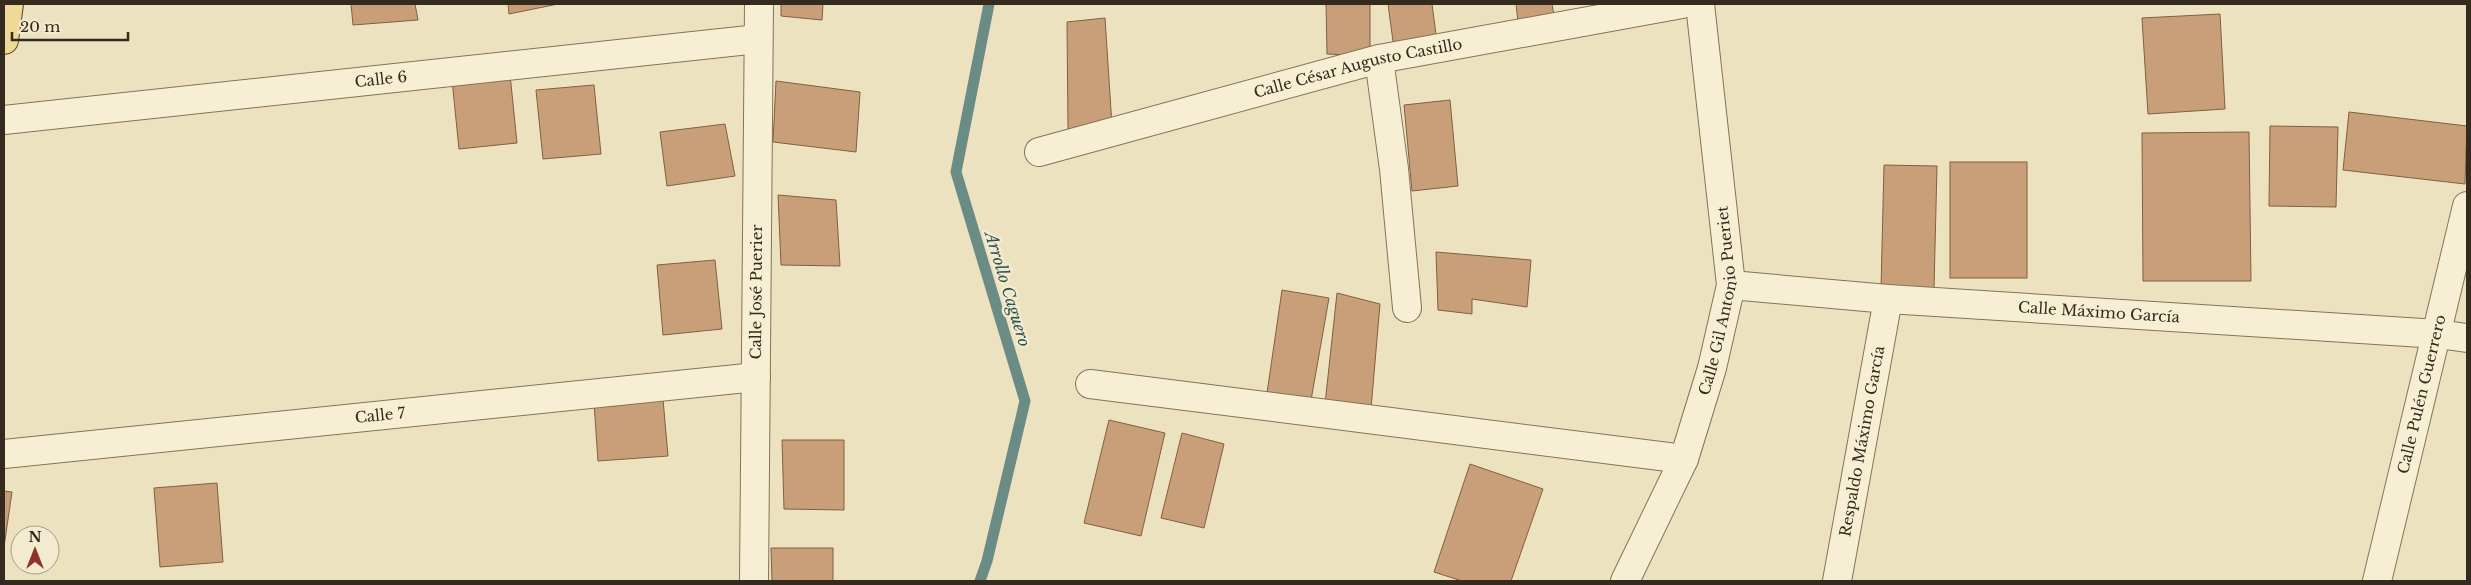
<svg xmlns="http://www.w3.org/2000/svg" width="2471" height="585" font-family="'Libre Baskerville',serif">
  <rect width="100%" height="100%" fill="#ece2c0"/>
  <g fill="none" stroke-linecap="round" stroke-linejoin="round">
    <polyline stroke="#6b8b85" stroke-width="11" points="980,581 987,561 1025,401 956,172 989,4"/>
  </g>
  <g fill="#c89f78" stroke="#825f40">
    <polygon points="351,4 415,4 418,20 353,25"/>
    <polygon points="508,4 558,4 509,14"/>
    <polygon points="781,4 823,4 822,20 781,16"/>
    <polygon points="1326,4 1370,4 1370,56 1327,54"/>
    <polygon points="1388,4 1432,4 1437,42 1394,49"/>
    <polygon points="1516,4 1552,4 1555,21 1518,22"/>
    <polygon points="2220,14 2225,109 2148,114 2142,18"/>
    <polygon points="1105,18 1112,126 1068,129 1067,22"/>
    <polygon points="510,74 517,143 459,149 452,80"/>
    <polygon points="776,81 860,92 856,152 773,142"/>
    <polygon points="594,85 601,154 543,159 536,90"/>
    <polygon points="1450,100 1458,186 1412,191 1404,105"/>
    <polygon points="2349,112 2467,126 2465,184 2343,170"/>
    <polygon points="725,124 735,176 667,186 660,132"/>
    <polygon points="2270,126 2338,127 2336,207 2269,206"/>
    <polygon points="2249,132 2251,281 2143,281 2142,133"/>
    <rect x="1950" y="162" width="77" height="116"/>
    <polygon points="1884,165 1937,166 1934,289 1881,288"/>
    <polygon points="778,195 836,200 840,266 781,265"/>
    <polygon points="1436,252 1531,260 1527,307 1472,299 1472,314 1438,310"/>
    <polygon points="715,260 722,329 663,335 657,265"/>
    <polygon points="1282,290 1329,298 1310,406 1266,400"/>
    <polygon points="1337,293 1380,304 1371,409 1325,404"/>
    <polygon points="663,399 668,456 598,461 594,403"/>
    <polygon points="1109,420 1165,433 1141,536 1084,523"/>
    <polygon points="1182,433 1224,444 1204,528 1161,518"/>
    <polygon points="782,440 844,440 844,510 784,509"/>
    <polygon points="1470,464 1543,489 1511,581 1462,581 1434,572"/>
    <polygon points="217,483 223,562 160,567 154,488"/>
    <polygon points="4,491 12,492 4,547"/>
    <polygon points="771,548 833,548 833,581 772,581"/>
  </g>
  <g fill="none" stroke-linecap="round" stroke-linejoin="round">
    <defs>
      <g id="minor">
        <polyline points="1379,59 1394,169 1407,308"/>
        <path id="s1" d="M4,120L758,39"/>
        <path id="s2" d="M1039,152L1379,59L1682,4"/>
        <path id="s3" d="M1731,285L1888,299L2438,334L2467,338"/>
        <polyline points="1090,384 1684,459"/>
        <path id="s4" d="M4,454L756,377"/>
        <path id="s5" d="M754,581L759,4"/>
        <path id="s6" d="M1625,581L1684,459L1712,368L1731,285L1700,4"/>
        <path id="s7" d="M1837,581L1888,299"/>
        <path id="s8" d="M2377,581L2467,206"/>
      </g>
      <polyline id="major" points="4,40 9,4"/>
    </defs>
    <use href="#minor" stroke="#847359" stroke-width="30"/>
    <use href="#major" stroke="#52412d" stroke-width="30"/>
    <use href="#minor" stroke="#f7efd3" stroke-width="28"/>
    <use href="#major" stroke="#eed999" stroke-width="28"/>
  </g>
  <g text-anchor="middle" stroke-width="5" stroke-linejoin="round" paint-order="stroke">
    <g font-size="15" fill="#342a1d" stroke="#f3ebcf">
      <text dy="5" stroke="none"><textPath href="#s2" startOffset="330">Calle César Augusto Castillo</textPath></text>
      <text dy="5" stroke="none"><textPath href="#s1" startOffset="379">Calle 6</textPath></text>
      <text dy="5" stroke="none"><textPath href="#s5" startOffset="289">Calle José Puerier</textPath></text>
      <text dy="5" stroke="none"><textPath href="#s6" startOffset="299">Calle Gil Antonio Pueriet</textPath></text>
      <text dy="5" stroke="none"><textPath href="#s3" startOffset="369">Calle Máximo García</textPath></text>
      <text dy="5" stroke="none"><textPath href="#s8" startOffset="192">Calle Pulén Guerrero</textPath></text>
      <text dy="5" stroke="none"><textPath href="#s4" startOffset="378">Calle 7</textPath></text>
      <text dy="5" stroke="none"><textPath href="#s7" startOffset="142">Respaldo Máximo García</textPath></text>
    </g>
    <g font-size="16" font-style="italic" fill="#2d5353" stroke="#f3ebcf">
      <text transform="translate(1008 289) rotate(73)" y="6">Arrollo Caguero</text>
    </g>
  </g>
  <rect width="2471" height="585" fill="none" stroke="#342a1d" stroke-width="10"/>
  <g transform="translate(35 550)"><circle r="24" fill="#f3ebcf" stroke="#a79e88"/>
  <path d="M0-4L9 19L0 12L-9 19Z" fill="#90322c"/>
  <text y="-8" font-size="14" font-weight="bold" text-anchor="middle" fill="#342a1d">N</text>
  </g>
  <path d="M12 32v8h116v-8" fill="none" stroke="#342a1d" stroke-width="2.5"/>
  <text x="20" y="32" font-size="15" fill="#342a1d" stroke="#f3ebcf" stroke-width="4" paint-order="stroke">20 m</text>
</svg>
